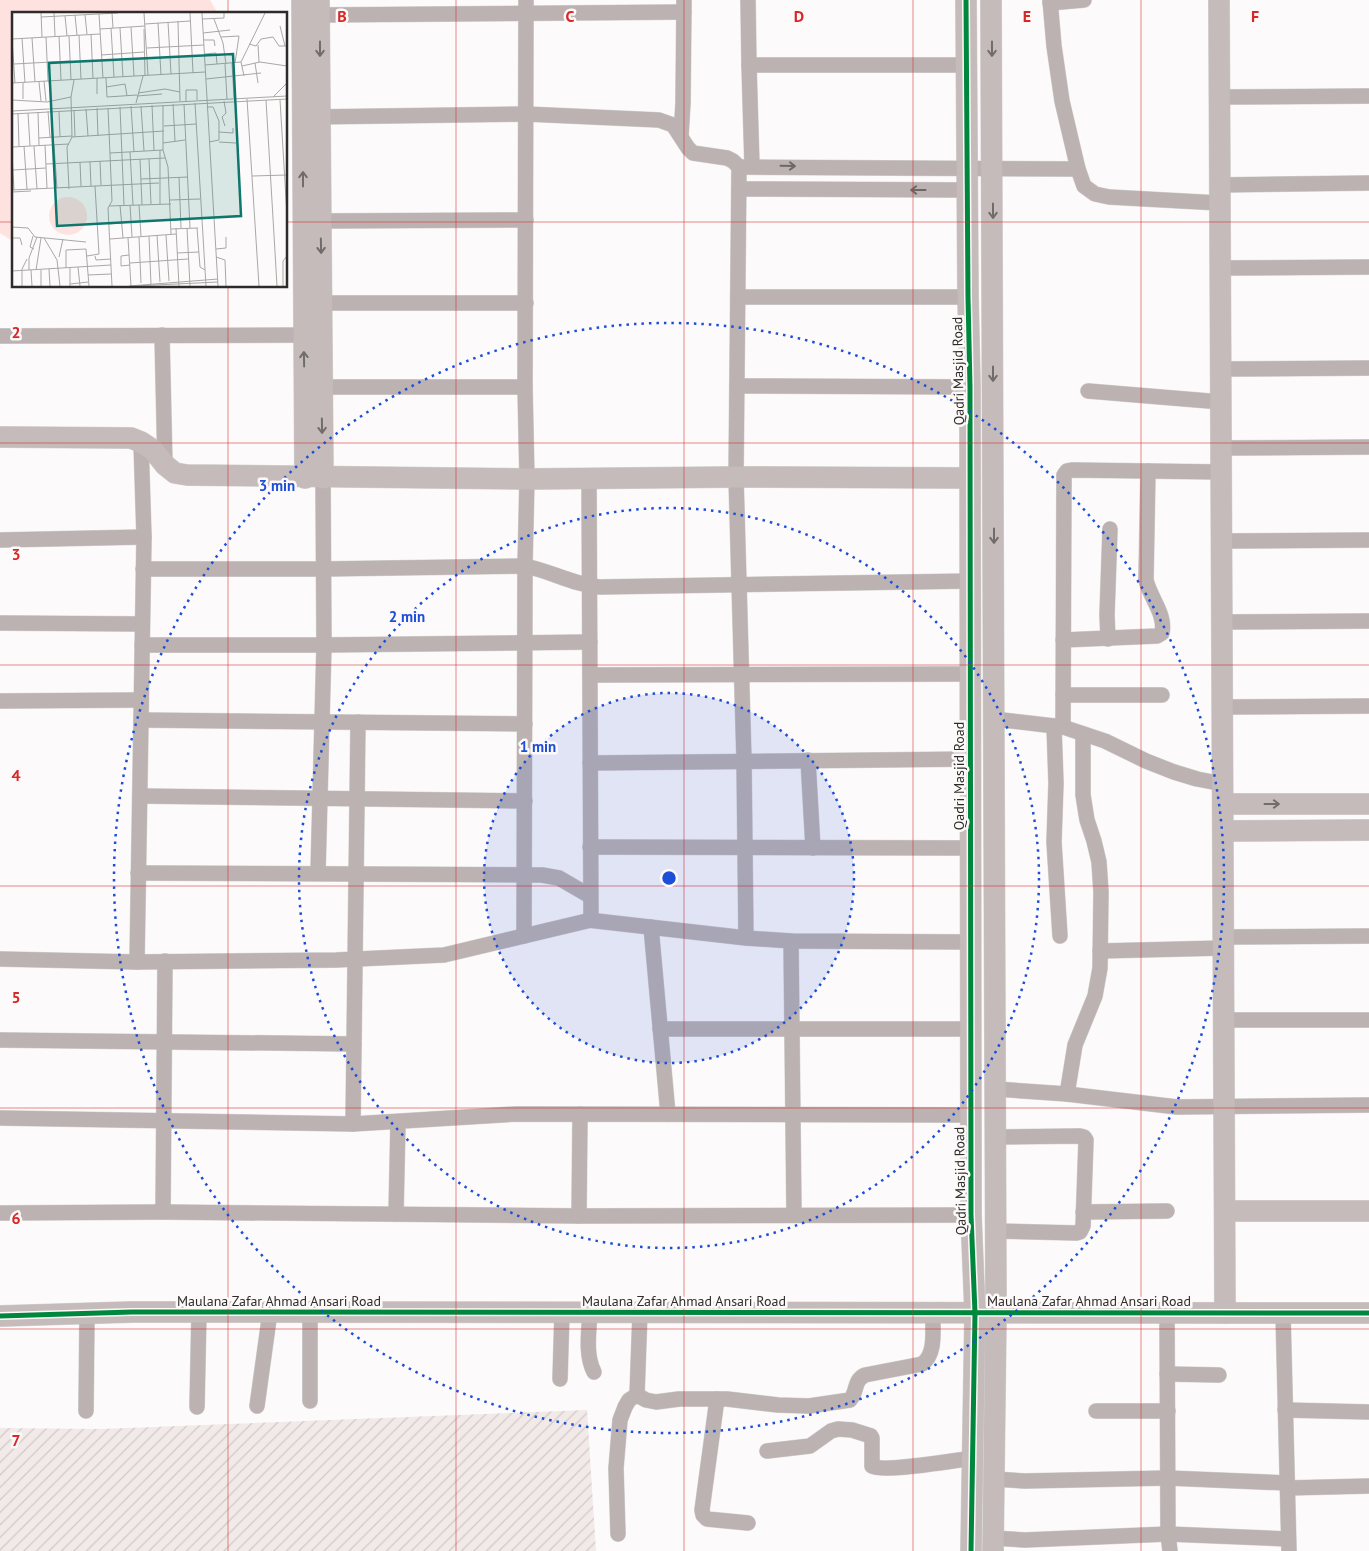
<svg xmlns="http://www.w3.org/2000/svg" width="1369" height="1551" font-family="'PT Sans',sans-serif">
  <defs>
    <pattern id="industrial-furrows" width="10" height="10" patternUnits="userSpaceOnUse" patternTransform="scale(1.25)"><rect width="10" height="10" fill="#f2eae9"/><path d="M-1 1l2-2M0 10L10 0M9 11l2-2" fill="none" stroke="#d0c9c8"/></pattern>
  </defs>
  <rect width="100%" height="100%" fill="#fcfafa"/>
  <polygon fill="url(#industrial-furrows)" points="587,1410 596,1551 0,1551 0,1428 101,1429"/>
  <polygon fill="#fee2e0" points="0,0 210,0 218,14 14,14 14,242 0,233"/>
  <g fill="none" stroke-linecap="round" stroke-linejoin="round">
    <defs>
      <g id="street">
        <polyline points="748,0 749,65 752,166"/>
        <polyline points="1050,0 1054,46 1062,101 1078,169 1084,186 1095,194 1109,197 1219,203"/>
        <polyline points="1050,3 1084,0"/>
        <polyline points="319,15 684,12"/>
        <polyline points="749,65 966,65"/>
        <polyline points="1219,97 1369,96"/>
        <polyline points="312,117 526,114 659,120 673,125 688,148 693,153 727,158 733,161 739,167 736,477 744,760 746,938"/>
        <polyline points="681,136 683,103 684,0"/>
        <polyline points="739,167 1078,169"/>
        <polyline points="1219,185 1369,183"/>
        <polyline points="739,189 967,190"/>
        <polyline points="321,221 526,220"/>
        <polyline points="1220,268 1369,267"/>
        <polyline points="738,297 968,297"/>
        <polyline points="322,303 526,303"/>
        <polyline points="162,335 165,465"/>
        <polyline points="0,336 313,335"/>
        <polyline points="1221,369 1369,368"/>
        <polyline points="737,386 970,387"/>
        <polyline points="322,387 525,387"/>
        <polyline points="1088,391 1221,402"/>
        <polyline points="1221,448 1369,447"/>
        <polyline points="0,540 144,537"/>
        <polyline points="1221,541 1369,540"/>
        <path d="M143,569H323L525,566C551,571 574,585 600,587L970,581"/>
        <polyline points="1222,622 1369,621"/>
        <polyline points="0,623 142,624"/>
        <polyline points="1108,639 1107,615 1110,529"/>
        <path d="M1063,640L1157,636L1162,633C1166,614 1150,598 1146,580L1148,471"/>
        <polyline points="142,645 324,645 590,642"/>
        <polyline points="590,675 970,674"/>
        <polyline points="1063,695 1162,695"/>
        <polyline points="0,701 141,700"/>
        <polyline points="1222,707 1369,706"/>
        <polyline points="994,719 1063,727 1105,741 1146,761 1174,772 1197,779 1223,784"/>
        <polyline points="141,720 525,724"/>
        <polyline points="1054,726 1056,783 1054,842 1060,936"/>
        <polyline points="1063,727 1064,475 1067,471 1073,470 1221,472"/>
        <polyline points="808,760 813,848"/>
        <polyline points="590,763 971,759"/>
        <polyline points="140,796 525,801"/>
        <polyline points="590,847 970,848"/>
        <polyline points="138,873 542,875 559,878 590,896"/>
        <polyline points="318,873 324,645 323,478"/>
        <polyline points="588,920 746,938 791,941 970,942"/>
        <polyline points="651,927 668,1114"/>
        <polyline points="524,936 525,566 527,479 525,387 526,0"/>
        <polyline points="1223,937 1369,936"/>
        <polyline points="791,941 794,1215"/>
        <polyline points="1100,951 1223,948"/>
        <polyline points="0,959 137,962 336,960 444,955 591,920 589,479"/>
        <polyline points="137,962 144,537 141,442"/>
        <polyline points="1224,1020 1369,1020"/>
        <polyline points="660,1029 971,1029"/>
        <polyline points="0,1040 354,1044"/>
        <polyline points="996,1089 1067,1094 1177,1107 1369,1105"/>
        <polyline points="1067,1094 1075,1045 1095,996 1100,968 1101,892 1099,862 1094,841 1087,820 1083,795 1083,734"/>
        <polyline points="0,1118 353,1124 516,1114 971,1115"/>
        <polyline points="353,1124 358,722"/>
        <polyline points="996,1137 1080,1136 1084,1137 1086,1140 1083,1226 1080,1232 1077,1233 996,1231"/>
        <polyline points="163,1212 165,961"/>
        <polyline points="1083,1212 1167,1211"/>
        <polyline points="0,1213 163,1212 579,1216 971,1215"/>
        <polyline points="396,1214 398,1122"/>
        <polyline points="579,1216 580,1114"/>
        <path d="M590,1312C589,1331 585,1355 594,1372"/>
        <path d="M640,1312L637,1395L646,1400L656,1402L679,1399H727L778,1405L809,1406L850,1400C858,1391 853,1381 865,1375L922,1364C937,1354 932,1328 933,1312"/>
        <polyline points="1167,1313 1168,1534 1170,1551"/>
        <polyline points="1283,1313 1289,1551"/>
        <polyline points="1167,1374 1219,1375"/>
        <polyline points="560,1379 562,1312"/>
        <polyline points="717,1399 702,1510 703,1515 707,1519 748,1523"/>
        <polyline points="310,1401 310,1312"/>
        <polyline points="257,1406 270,1312"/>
        <polyline points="197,1407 199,1312"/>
        <polyline points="1285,1410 1369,1412"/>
        <polyline points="86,1411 87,1314"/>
        <polyline points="1096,1411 1168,1411"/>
        <path d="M767,1451L810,1446L831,1431L838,1429L852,1430L871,1436L872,1438V1466C884,1473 955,1460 974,1458"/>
        <polyline points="993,1479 1025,1481 1168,1478 1287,1483"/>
        <polyline points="1287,1488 1369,1486"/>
        <polyline points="618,1534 616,1468 620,1420 625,1407 629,1400 637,1395"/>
        <polyline points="993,1538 1025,1540 1168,1534 1288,1539"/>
      </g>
      <g id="secondary">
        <polyline points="302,0 305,478"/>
        <polyline points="319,0 323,478"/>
        <polyline points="966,0 968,297 970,387 971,1215 975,1313 971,1551"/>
        <polyline points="991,0 996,1312 993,1551"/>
        <polyline points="1219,0 1225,1313"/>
        <polyline points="0,437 131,438 141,442 153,450 165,465 175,473 187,475 527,479 736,477 970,478"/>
        <polyline points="1223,804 1369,804"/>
        <polyline points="1224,831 1369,830"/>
        <polyline points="1225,1211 1369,1211"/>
        <polyline points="0,1316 132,1312 1369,1313"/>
      </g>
    </defs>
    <use href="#street" stroke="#d7d5d5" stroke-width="16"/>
    <use href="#secondary" stroke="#d7d5d5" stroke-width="22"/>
    <use href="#street" stroke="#bbb2b1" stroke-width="15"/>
    <use href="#secondary" stroke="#c5bbba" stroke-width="21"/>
    <defs>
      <g id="cycleway">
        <polyline points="966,0 968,297 970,387 971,1215 975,1313 971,1551"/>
        <polyline points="0,1316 132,1312 1369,1313"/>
      </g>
    </defs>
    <use href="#cycleway" stroke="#fdf9f9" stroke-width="8"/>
    <use href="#cycleway" stroke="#00873e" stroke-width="5"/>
  </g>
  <defs><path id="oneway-shaft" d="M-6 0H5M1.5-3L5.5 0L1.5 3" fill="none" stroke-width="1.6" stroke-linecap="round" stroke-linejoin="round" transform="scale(1.25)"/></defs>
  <g stroke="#716c6b">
    <use href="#oneway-shaft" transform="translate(320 49) rotate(90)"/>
    <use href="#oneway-shaft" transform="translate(992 49) rotate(90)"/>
    <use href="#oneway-shaft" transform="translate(303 179) rotate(-90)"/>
    <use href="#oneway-shaft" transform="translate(993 211) rotate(90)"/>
    <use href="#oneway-shaft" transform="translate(321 246) rotate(89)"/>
    <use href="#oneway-shaft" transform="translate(304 359) rotate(-91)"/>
    <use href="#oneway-shaft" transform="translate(993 374) rotate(90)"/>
    <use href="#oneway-shaft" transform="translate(322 426) rotate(89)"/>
    <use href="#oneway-shaft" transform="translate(994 536) rotate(90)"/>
    <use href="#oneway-shaft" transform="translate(1272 804)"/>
  </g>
  <g stroke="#6d6867">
    <use href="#oneway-shaft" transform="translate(788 166) rotate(1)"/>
    <use href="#oneway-shaft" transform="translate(918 190) rotate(-180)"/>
  </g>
  <path fill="none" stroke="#d62828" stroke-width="1" stroke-opacity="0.55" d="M228,0V14M456,0V1551M684,0V1551M913,0V1551M1141,0V1551M0,222H14M286,222H1369M228,286V1551M0,443H1369M0,665H1369M0,886H1369M0,1108H1369M0,1329H1369"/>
  <circle cx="669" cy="878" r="185" fill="#1d4ed8" fill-opacity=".12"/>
  <g fill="none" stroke="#1d4ed8" stroke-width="2.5" stroke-dasharray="2.5 5">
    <circle cx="669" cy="878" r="185"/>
    <circle cx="669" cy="878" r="370"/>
    <circle cx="669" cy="878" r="555"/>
  </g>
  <g text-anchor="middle" stroke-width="5" stroke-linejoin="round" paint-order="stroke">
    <g font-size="14" fill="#2d2c2b" stroke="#fdf9f9">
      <text transform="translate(958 371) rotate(-91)" y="5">Qadri Masjid Road</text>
      <text transform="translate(959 776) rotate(-90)" y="5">Qadri Masjid Road</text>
      <text transform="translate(960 1181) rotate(-91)" y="5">Qadri Masjid Road</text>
      <text x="279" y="1306">Maulana Zafar Ahmad Ansari Road</text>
      <text x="684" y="1306">Maulana Zafar Ahmad Ansari Road</text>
      <text x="1089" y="1306">Maulana Zafar Ahmad Ansari Road</text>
    </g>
  </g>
  <g transform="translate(12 12)">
    <rect width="275" height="275" fill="#fcfafa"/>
    <path d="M37 204a19 19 0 1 1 38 0a19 19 0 1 1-38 0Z" fill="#fee2e0"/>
    <path fill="none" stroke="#a9a8a7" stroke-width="1" d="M29,1L30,25M42,1L43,24M100,1L101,16M132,1L136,63M178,1L181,61M190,1L206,274M87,2L91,66M63,3L65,23M73,3L75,22M53,4L55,24M29,5L106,1M190,7L212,6V1M202,7L211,31L214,52M166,9L168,89M156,10L159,62M146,11L149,63M133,12L178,9M268,14L273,34M119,15L122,64M99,16L102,65M108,16L111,65M88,17L133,14M132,17L133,64M191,21L218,18M79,22L81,66M67,23L69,67M47,24L49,68M57,24L59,68M34,25L36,69M209,25L227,24L223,51M10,26L13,71M20,26L23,70M0,27L88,22M0,27L3,71M192,28H202L203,34M237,32L244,34L249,27L261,25L267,34H275M246,33L247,50M135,36L192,33M192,42L204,41L205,52M89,43L132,40M220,51L222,86M243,51L246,71M2,52L58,49M213,52L215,87M193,53L229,50M230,54L248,50L275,54M232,64L229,50L253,1M94,66L95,85L125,83M194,67L249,61M32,69L34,89M37,69L39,89M27,70L29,89M0,71L193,60M94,75L113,72L115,84M126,81L153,77L168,80M85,82V66M125,84L150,82M59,85L60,125M261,85L275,71M11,87V71M235,87L247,274M0,88L35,90L59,85L62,68M254,88L265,274M268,88L275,203M174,89V78H185V88M212,89L214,101L210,105L213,114M124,91L131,64M183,91L194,274M161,92L163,129M172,92L178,216M140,93L142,138M119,94L122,140M129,94L132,139M108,95L112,193M195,95H201L207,109V128L197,130M85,96L86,124M96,96L100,189L96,196L100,274M74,97L76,124M62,98L63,125M0,99L275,84M36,99L38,125M47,99L48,125M26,100L27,133M6,101L7,134M16,101L18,134M0,102L275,87M152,114L184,112M207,120L221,121V116M27,126L60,124M207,130L224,131M151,131L173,128M33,133L35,176M42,133L45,176M12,134L15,177M22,134L25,177M0,135L57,132M148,138V192M151,138V93M118,140L121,193M98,141L151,138L156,155L159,222M0,143L2,178M128,147L130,193M137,147L139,192M88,149L89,173M68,150L69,174M78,150L79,174M34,152L153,146M1,158L34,156M240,164L275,163M167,165L169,216M129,167L176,165M57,177L55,135L60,125L152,119M0,178L147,171M0,180L19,179M158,188L188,187M108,193L111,226M118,193L120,225M127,193L129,224M97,194L159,192M97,212L119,210M0,215L16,216L23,225L74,230M164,216L167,274M175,216L178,274M185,216L188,255L193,258M159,217L186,216M145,223L148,270M154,223L157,269M21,224L18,235L22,237M137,224L139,273M127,225L129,271M0,226H8L10,233M32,226L45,248L48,274M116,226L119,274M98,227L164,222M204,237L214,236V225M165,241L187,240M117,243L109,244V254L118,253M75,244L87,242L83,174M83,244L84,248L99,247M47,245L51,227M204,245L213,248L214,274M118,251L176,247M66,255L68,274M54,256V238L74,237L77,274M58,256V274M37,257L38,274M17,258V246L25,225M19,258L20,274M24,258L29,226M29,258V274M0,259L99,253M76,263L99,262M58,272L76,270M10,274V257L15,247M117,274L206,267M122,274L206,270M271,274V249L275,244"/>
    <path fill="#0f766e" fill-opacity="0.15" stroke="#0f766e" stroke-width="2.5" d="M221,42L229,204L45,214L37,51Z"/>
    <rect width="275" height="275" fill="none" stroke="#2d2c2b" stroke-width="2.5"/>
  </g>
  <g font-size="16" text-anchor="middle" font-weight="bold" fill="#d62828" stroke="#fdf9f9" stroke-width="5" stroke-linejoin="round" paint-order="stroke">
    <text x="342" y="22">B</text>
    <text x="570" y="22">C</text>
    <text x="799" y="22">D</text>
    <text x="1027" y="22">E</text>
    <text x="1255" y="22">F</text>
    <text x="16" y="338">2</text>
    <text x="16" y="560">3</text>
    <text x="16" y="781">4</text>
    <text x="16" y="1003">5</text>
    <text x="16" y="1224">6</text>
    <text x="16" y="1446">7</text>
  </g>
  <circle cx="669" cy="878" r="8" fill="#1d4ed8" stroke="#fdf9f9" stroke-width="2.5"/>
  <g font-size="15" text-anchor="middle" font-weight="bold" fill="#1d4ed8" stroke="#fdf9f9" stroke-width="5" stroke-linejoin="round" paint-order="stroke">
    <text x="277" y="491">3 min</text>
    <text x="407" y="622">2 min</text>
    <text x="538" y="752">1 min</text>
  </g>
</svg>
